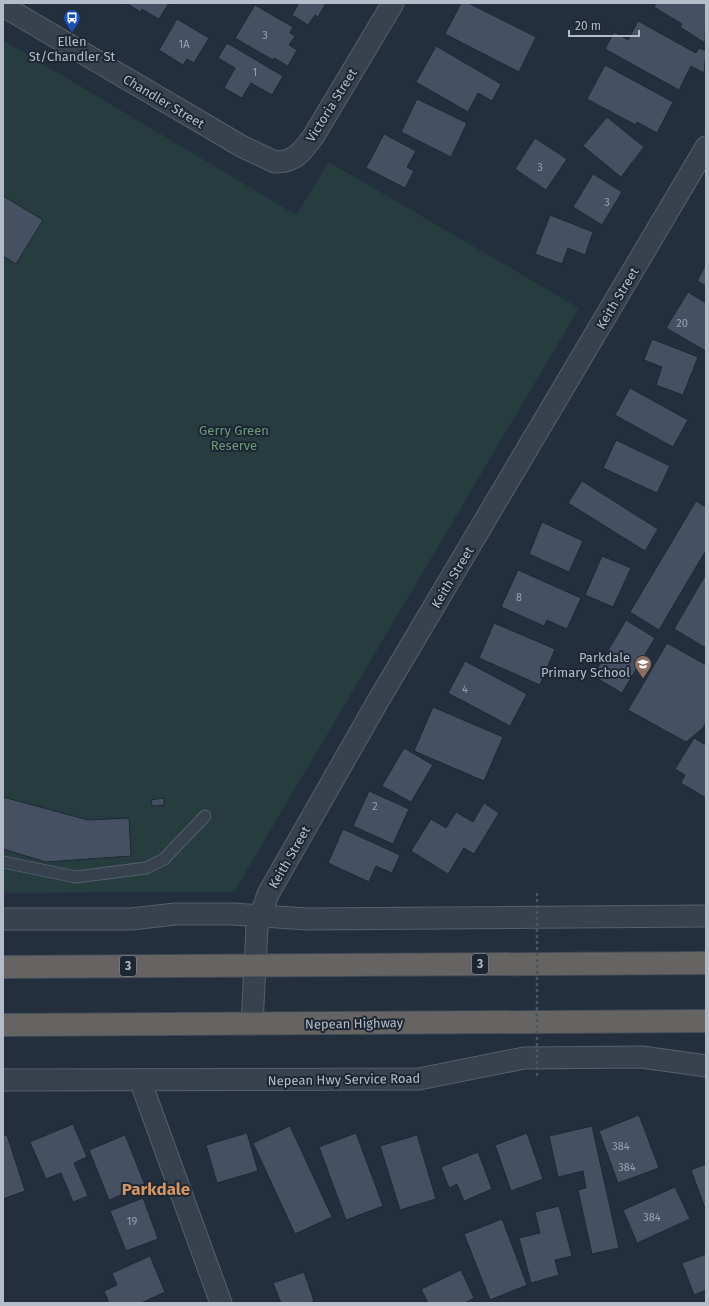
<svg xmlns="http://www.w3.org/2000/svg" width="709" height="1306" font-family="'Fira Sans',sans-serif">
  <rect width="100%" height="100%" fill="#242f3e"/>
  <polygon fill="#263c3f" points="3,40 296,215 329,162 579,308 234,892 3,893"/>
  <g fill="#455162" stroke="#1f2835">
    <polygon points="126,3 169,3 159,19 142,9 141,12"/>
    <polygon points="295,3 326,3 318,17 315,15 308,25 292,15 298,5"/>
    <polygon points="461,3 468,3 536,37 519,72 445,34"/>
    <polygon points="657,3 706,3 705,43 680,27 682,24 654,7"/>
    <polygon points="255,5 293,27 290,33 295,36 289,45 297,50 288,66 274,58 273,60 235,38"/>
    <polygon points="177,19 209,38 194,63 187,59 183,65 159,50"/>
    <polygon points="638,21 696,53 699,48 706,51 704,73 691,66 679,90 605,49 614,32 628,40"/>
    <polygon points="227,43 283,76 272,95 251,83 242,98 224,88 235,68 218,58"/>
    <polygon points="436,46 501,84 492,101 478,93 468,112 416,82"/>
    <polygon points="605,65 673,102 657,133 637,122 636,125 587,99"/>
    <polygon points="417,99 467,123 451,157 401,132"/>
    <polygon points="607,117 644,147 621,177 583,146"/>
    <polygon points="384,134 416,151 407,167 414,171 405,188 366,168"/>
    <polygon points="535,138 567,159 546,190 515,169"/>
    <polygon points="593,174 622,192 602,225 573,207"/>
    <polygon points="3,196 43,220 16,264 3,256"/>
    <polygon points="550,215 593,232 585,255 568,248 562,264 535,254"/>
    <polygon points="706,264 706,286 697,281"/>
    <polygon points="688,292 706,303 706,351 666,328"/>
    <polygon points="652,339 698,357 683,395 656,385 662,367 644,360"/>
    <polygon points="630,388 688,420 673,447 615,415"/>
    <polygon points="616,440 670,466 657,493 603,468"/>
    <polygon points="582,481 658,529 645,551 568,503"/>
    <polygon points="696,501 706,507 706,550 659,630 630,612"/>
    <polygon points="542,522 583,541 569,572 529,554"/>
    <polygon points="602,556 631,568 613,607 585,595"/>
    <polygon points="518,570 581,598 567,629 547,620 544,626 501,607"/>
    <polygon points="706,574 706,648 674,629"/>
    <polygon points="626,620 655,638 622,693 593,676"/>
    <polygon points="494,623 555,649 540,685 479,658"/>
    <polygon points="667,643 706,665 706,722 703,728 686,742 628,710"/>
    <polygon points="465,661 527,694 510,726 448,693"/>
    <polygon points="433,707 503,737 484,781 414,751"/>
    <polygon points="694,738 706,745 706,798 681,783 685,775 675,769"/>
    <polygon points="404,748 433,765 411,802 382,786"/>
    <polygon points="369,791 409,809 393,844 353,826"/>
    <polygon points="3,797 88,820 129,818 131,856 46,862 3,849"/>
    <polygon points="164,798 164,805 152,806 151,800"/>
    <polygon points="484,803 499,813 474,854 464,848 448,874 411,851 431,819 446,828 456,812 473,822"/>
    <polygon points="343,829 400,855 392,873 376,866 369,882 328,863"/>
    <polygon points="639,1115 659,1168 618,1183 599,1131"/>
    <polygon points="73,1124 87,1157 74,1163 88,1196 73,1202 61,1173 46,1179 30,1142"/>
    <polygon points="290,1126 332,1217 295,1234 253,1143"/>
    <polygon points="592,1126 619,1248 592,1254 578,1190 586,1188 583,1171 558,1177 549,1136"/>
    <polygon points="247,1133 258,1171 217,1183 206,1145"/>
    <polygon points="356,1133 383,1206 346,1220 319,1147"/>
    <polygon points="527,1133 543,1179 511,1191 495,1145"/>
    <polygon points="7,1135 25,1191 3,1199 3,1136"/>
    <polygon points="125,1135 145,1185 109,1200 89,1150"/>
    <polygon points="417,1135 436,1199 400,1210 380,1146"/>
    <polygon points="478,1152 492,1189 464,1201 457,1184 449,1188 441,1167"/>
    <polygon points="706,1164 706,1211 691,1170"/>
    <polygon points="675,1187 690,1219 637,1243 623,1210"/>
    <polygon points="143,1198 158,1239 126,1251 110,1211"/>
    <polygon points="559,1206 572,1256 555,1260 559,1275 531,1283 519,1238 540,1233 535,1212"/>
    <polygon points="502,1219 527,1285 490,1300 464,1234"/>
    <polygon points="706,1254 706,1290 694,1295 682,1263"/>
    <polygon points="150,1256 165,1292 141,1303 109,1303 104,1291 117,1285 112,1273"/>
    <polygon points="461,1270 474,1298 465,1303 428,1303 421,1289"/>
    <polygon points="304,1272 314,1301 309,1303 281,1303 273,1283"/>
  </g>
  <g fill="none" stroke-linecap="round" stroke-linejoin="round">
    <defs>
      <polyline id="service" points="3,862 76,877 146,868 164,859 205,816"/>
      <g id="minor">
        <polyline points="3,6 243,147 275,162 286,161 295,157 302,151 313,137 393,3"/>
        <polyline points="3,919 131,919 175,914 233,914 307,919 706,916"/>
        <polyline points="252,1024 257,927 268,894 378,701 706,147"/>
        <polyline points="3,1080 419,1079 524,1058 642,1057 706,1066"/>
        <polyline points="140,1080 221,1303"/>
      </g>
      <g id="trunk">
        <polyline points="3,967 706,963"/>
        <polyline points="3,1025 706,1021"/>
      </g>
    </defs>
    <use href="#service" stroke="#565f6c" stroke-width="13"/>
    <use href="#minor" stroke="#565f6c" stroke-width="23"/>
    <use href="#trunk" stroke="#434c59" stroke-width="24"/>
    <use href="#service" stroke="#38414e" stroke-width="11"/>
    <use href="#minor" stroke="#38414e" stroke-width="21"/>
    <use href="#trunk" stroke="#656462" stroke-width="22"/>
    <polyline stroke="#44595c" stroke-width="2.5" stroke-dasharray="3 3" stroke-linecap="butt" points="537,893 537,1079"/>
  </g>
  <defs>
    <symbol id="bus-pin" viewBox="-11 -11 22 30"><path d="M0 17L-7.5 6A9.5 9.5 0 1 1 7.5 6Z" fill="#1a4fb4" stroke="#1d2633"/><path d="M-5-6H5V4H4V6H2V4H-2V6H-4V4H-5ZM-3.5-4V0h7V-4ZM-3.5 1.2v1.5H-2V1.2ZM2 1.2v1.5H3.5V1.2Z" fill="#fff"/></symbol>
    <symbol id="school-pin" viewBox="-11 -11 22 30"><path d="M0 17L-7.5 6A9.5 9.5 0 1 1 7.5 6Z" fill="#8d6e63" stroke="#1d2633"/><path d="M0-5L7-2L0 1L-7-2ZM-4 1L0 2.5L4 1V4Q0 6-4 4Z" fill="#fff"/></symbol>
  </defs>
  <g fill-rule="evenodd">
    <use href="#bus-pin" x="62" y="8" width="20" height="27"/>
    <use href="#school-pin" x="633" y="654" width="20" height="27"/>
  </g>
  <g text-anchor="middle" stroke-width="4" stroke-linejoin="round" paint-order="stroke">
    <g font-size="11" fill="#98a1af">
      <text x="265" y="39">3</text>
      <text x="184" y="48">1A</text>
      <text x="255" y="76">1</text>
      <text x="540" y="171">3</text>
      <text x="607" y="206">3</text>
      <text x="682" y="327">20</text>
      <text x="519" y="601">8</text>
      <text x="465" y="693">4</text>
      <text x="375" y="810">2</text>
      <text x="621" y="1150">384</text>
      <text x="627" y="1171">384</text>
      <text x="652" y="1221">384</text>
      <text x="132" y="1225">19</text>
    </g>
    <g fill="#1d2633" stroke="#878f9c" stroke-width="1">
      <rect x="472" y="954" width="16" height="20" rx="3"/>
      <rect x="120" y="956" width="16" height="20" rx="3"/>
    </g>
    <g font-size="12" font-weight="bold" fill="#b4bcc9">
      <text x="480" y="968">3</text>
      <text x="128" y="970">3</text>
    </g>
    <g font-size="13" fill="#b4bcc9" stroke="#1d2633">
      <text x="72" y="46">Ellen<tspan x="72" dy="15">St/Chandler St</tspan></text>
      <text x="630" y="662" text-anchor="end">Parkdale<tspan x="630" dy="15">Primary School</tspan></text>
    </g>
    <g font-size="13" fill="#b4bcc9" stroke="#1d2633">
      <text transform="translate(164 101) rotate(31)" y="5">Chandler Street</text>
      <text transform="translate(331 105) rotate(-58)" y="5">Victoria Street</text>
      <text transform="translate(617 298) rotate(-59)" y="5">Keith Street</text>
      <text transform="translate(452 577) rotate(-59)" y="5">Keith Street</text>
      <text transform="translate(289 857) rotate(-60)" y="5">Keith Street</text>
      <text transform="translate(354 1023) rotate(-1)" y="5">Nepean Highway</text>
      <text transform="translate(344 1079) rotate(-1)" y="5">Nepean Hwy Service Road</text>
    </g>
    <g font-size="13" fill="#6b9a76" stroke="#1d2633">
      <text x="234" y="435">Gerry Green<tspan x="234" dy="15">Reserve</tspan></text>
    </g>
    <g font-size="17" font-weight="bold" fill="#d59563" stroke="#1d2633">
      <text x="156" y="1195">Parkdale</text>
    </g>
  </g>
  <rect width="709" height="1306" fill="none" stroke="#b4bcc9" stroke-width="8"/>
  <path d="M569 30v6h70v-6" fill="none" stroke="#b4bcc9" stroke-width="2"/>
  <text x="575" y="30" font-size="12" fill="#b4bcc9" stroke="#1d2633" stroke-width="3" paint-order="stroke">20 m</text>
</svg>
